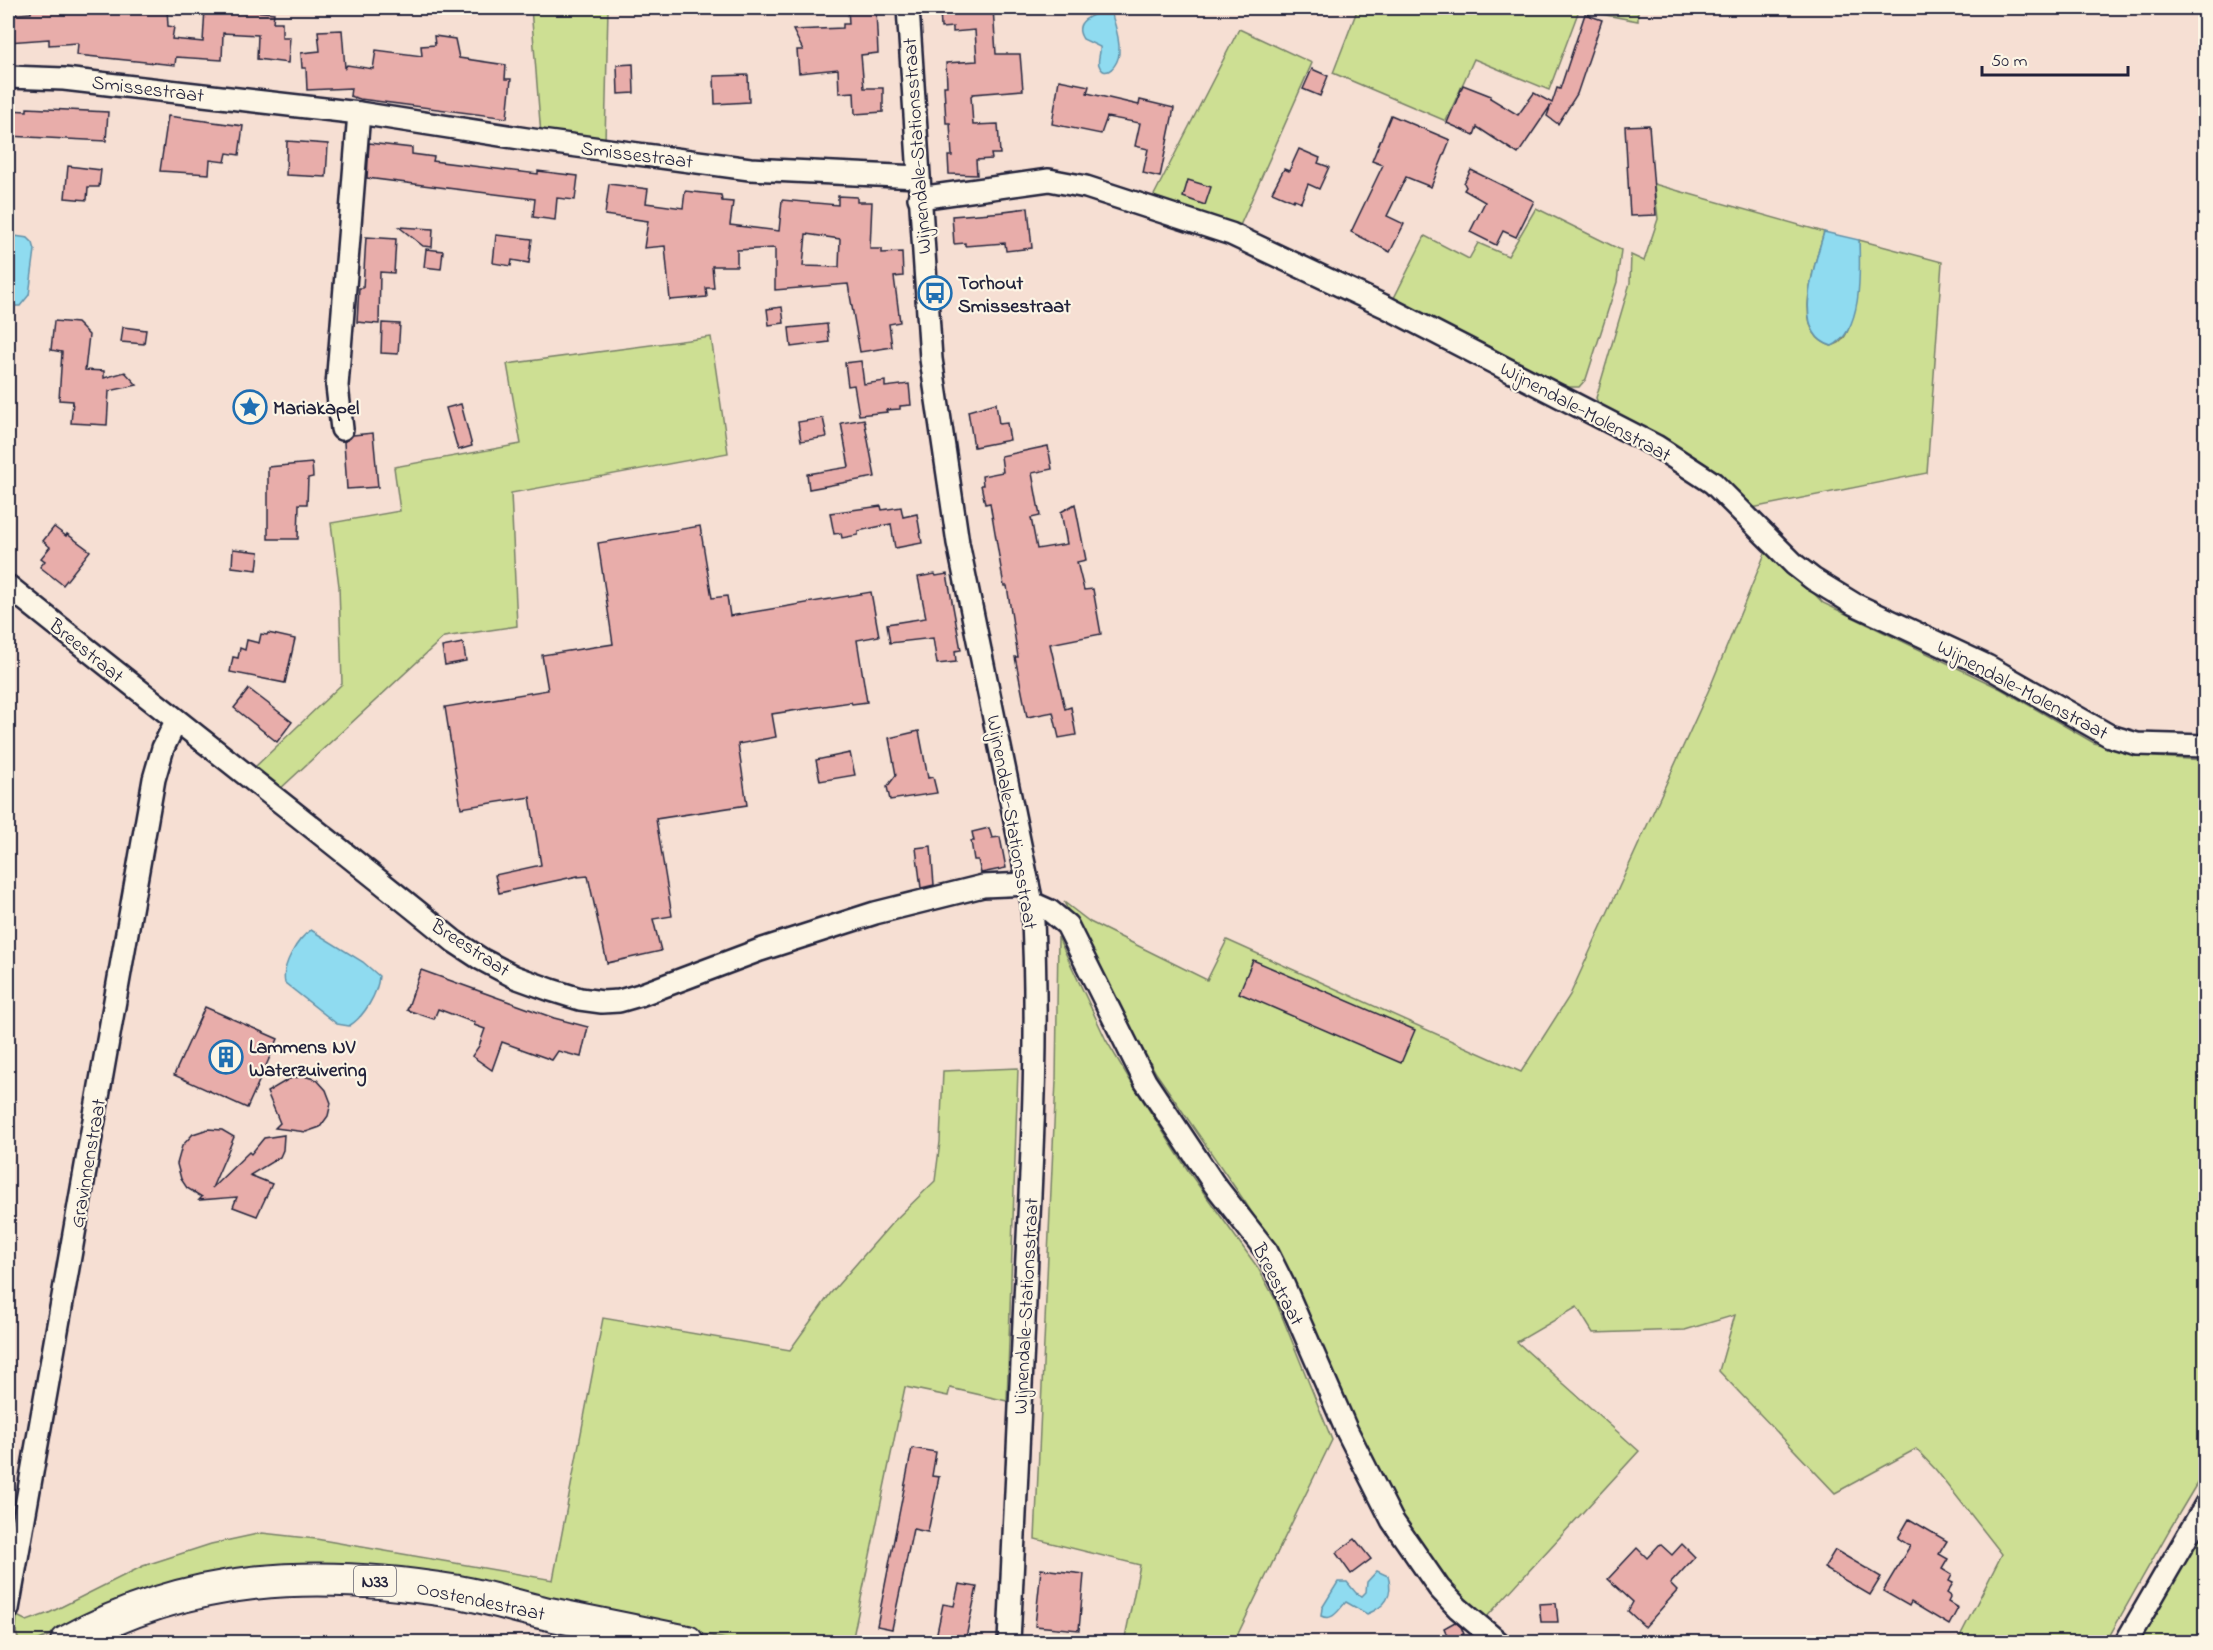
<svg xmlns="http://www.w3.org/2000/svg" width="2213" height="1650" font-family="'Indie Flower',sans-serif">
  <rect width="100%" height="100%" fill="#f6dfd3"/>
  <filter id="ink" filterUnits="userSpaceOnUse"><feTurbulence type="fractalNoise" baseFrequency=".0167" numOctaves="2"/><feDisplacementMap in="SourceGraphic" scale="12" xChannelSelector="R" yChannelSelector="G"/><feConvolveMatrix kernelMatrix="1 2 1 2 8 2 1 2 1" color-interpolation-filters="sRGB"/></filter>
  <g filter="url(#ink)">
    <g fill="#cddf93" stroke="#788067" stroke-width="1.5">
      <polygon points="531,8 608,8 605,143 541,135"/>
      <polygon points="1358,8 1638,8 1638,21 1579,10 1549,90 1474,59 1446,121 1333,73"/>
      <polygon points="1239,29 1312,63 1238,230 1152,199"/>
      <path d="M1654,184L1824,232C1816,261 1789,333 1831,346C1834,345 1838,344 1840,342C1857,329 1860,262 1859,240L1942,262L1927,473L1752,508L1601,410L1596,398L1630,283L1631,255L1644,261L1658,219Z"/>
      <polygon points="1536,208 1621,250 1617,282 1586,379 1579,387 1569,387 1529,370 1392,302 1425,236 1469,259 1478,243 1508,256"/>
      <polygon points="711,337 728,453 511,493 517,626 444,637 279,790 255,767 342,684 339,586 331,523 400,511 394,467 521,444 507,364"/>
      <polygon points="1768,546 1823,603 2001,689 2094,743 2154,757 2205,760 2205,1470 2171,1527 2106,1642 1957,1642 2002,1554 1936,1470 1916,1449 1835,1493 1719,1371 1735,1315 1685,1330 1593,1333 1577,1307 1517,1342 1639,1451 1483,1621 1454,1594 1422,1553 1372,1469 1283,1262 1245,1202 1156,1073 1096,966 1064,902 1090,922 1207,980 1227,940 1521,1072 1570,995 1711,685"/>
      <polygon points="1058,937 1106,1040 1133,1085 1191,1175 1258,1268 1275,1299 1332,1440 1234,1642 1124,1642 1140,1565 1035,1539 1056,1081"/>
      <polygon points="1018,1068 1007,1401 950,1388 948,1396 905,1387 852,1642 739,1642 431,1575 326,1564 239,1569 150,1592 39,1640 32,1642 19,1641 16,1632 17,1616 27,1621 49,1613 143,1566 211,1544 262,1533 316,1539 553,1580 603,1318 790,1350 830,1294 892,1223 935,1181 940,1142 943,1071"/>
      <polygon points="2198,1537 2205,1539 2205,1642 2137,1642"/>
    </g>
    <g fill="#8fdbf0" stroke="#6391a8" stroke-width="1.5">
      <path d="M1106,12L1112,15C1116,27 1120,41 1119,53C1119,64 1105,81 1099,65C1097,60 1101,53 1100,47L1083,39C1072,22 1091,14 1106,12Z"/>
      <path d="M1824,232L1859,240C1860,271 1863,331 1832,346C1789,334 1816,261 1824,232Z"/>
      <polygon points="8,235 28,238 33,243 35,250 29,295 20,306 8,306"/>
      <path d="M311,930L363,962L379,976C378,993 364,1017 349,1026L337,1024L285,983C281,966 297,939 311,930Z"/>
      <path d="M1377,1571L1388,1576C1394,1596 1385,1607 1367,1614L1346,1602C1339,1609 1333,1622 1321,1616L1322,1608L1338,1582H1347L1356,1593L1362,1596L1366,1592L1367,1582Z"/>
    </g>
    <g fill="#e8adaa" stroke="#22223b" stroke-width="1.5" fill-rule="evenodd">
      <polygon points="31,8 167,8 168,26 174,27 172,39 203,42 205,8 232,8 231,9 274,13 273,22 282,22 282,37 290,37 288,63 257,59 258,35 223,33 222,60 176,57 175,65 77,55 78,43 49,45 49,39 8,42 8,15 31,13"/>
      <polygon points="848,8 875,8 876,10 878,53 861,55 864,88 883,88 883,112 855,114 854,92 839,93 838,69 799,73 797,50 803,50 793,30 843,28 843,24 849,24"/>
      <polygon points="940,8 993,8 996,54 1020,54 1023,90 973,94 971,96 973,125 998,124 1000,154 991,154 992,159 976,160 977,175 949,174 948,156 952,156 950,123 946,123 944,86 947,86 946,63 977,61 975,30 953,32 953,27 941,28"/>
      <polygon points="1585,14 1602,20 1577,94 1558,124 1547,116 1551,105 1518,154 1477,127 1474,135 1447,123 1463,85 1491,96 1490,98 1518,115 1534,93 1552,103 1557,88 1560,89"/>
      <polygon points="342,30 345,68 347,65 373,69 376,50 422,56 421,46 435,45 434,36 455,39 459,58 506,65 505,79 511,79 507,118 360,99 350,96 351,88 307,90 306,68 302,68 301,53 320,51 318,31"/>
      <polygon points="633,64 634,93 618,94 617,65"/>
      <polygon points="1312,69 1328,76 1320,96 1303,89"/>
      <polygon points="748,75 749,102 715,104 714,76"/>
      <polygon points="1059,80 1089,86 1087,93 1139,105 1140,100 1174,108 1160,177 1143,173 1148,149 1135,146 1140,123 1107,117 1101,134 1052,124"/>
      <polygon points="27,108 108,112 106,141 8,136 8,110 27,111"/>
      <polygon points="1391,115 1450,140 1431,187 1406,177 1387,216 1404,224 1390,252 1351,232 1383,165 1372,161"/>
      <polygon points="168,116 243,126 239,155 227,153 225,162 210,160 209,174 160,171"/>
      <polygon points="1649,125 1656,215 1630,216 1625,126"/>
      <polygon points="287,141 328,144 326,177 286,175"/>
      <polygon points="369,143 412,148 412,154 434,157 433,161 538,174 538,171 578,176 575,200 557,198 555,220 533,217 535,199 367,178"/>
      <polygon points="1299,149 1320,158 1318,163 1329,167 1319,189 1308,184 1301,202 1294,199 1293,201 1272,192 1284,169 1289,171"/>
      <polygon points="68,166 101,170 99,187 88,187 87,200 65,198"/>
      <polygon points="1471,170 1534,201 1516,237 1503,231 1496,245 1470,232 1485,202 1464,190 1466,187 1464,183"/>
      <polygon points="1188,180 1211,187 1205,205 1183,197"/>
      <path d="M609,184L648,189L646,203L683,208L685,191L721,195L722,201L733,202L730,225L779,231L782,200L838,205V196L857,197V202H872L870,249H882V253L902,252L903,276L894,277L900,322L889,324L892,347L860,352L848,284L775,290V248L737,250V266H712L714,288H706L707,297L670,300L665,246L644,248L648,221L605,215ZM806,234L840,239L839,267L803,266Z"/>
      <polygon points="1028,208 1032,248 1006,251 1005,243 965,246 965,243 954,244 952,216 1004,212 1004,211"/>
      <polygon points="399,227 433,229 432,247 423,246"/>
      <polygon points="496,235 532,239 529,263 512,260 511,266 493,263"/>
      <polygon points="366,237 396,239 394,273 380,272 379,324 357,322 359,288 363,288"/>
      <polygon points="426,249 443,251 441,269 424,267"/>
      <polygon points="782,307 784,323 769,325 767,309"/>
      <polygon points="54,321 77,323 89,335 85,370 104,371 104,378 125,372 137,385 109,391 107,425 71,423 73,401 59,400 62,352 51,350"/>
      <polygon points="382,323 400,324 398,354 381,353"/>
      <polygon points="827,324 829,342 791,347 789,328"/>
      <polygon points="123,327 146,330 144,344 121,342"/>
      <polygon points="861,361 864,384 885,381 885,387 909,384 911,405 900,406 900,409 886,410 887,412 859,415 854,385 848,386 845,363"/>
      <polygon points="996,403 999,424 1007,423 1010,440 974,447 968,411"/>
      <polygon points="461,404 472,446 458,450 446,408"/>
      <polygon points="823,418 827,437 801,441 798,422"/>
      <polygon points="864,419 875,477 809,489 807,474 849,467 841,423"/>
      <polygon points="373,433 378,487 347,489 344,442 353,435"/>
      <polygon points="1048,446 1052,469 1032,473 1040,516 1031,518 1037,549 1067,544 1061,512 1075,504 1086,560 1077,562 1084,590 1093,589 1101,634 1050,644 1065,709 1071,707 1076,735 1059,738 1053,712 1027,717 1015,657 1018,657 1007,586 1004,586 990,503 985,504 981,485 983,485 982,476 1003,472 1001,456"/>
      <polygon points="312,463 313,477 308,478 307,504 299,504 298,539 268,539 268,467"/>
      <polygon points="881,506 882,510 901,507 903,517 917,514 922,543 895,548 891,524 858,531 858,535 842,538 841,533 834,534 830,513"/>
      <polygon points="700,526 712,598 727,596 730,616 871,592 879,636 857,640 867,702 852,704 851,702 772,714 776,737 738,744 747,805 656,819 672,916 653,919 661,951 607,963 588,876 578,877 578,876 499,893 495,875 541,865 530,797 461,808 445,707 548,690 542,655 613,644 598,543"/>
      <polygon points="54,527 66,536 67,534 90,551 63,585 40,567 45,561 41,558 50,547 43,541"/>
      <polygon points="233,549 259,552 257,570 232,567"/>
      <polygon points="935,574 936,576 947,574 961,650 955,651 956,662 937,664 933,638 890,643 887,624 926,618 918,577"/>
      <polygon points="268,633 295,639 285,683 230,672 233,657 238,658 240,648 245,650 247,640 259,643 261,634 267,635"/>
      <polygon points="463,643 466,661 445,665 442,647"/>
      <polygon points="249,689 292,722 277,742 234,708"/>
      <polygon points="919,731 928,778 933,777 937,793 890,800 887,787 896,775 889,738"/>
      <polygon points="850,753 855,775 820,781 816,760"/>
      <polygon points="989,828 992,838 1000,837 1006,868 981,873 978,860 974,860 971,841 974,841 972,832"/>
      <polygon points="931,846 934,885 921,888 916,848"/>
      <polygon points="1253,960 1415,1030 1401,1063 1239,993"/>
      <polygon points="421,970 554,1018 588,1027 581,1057 558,1051 552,1060 502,1042 492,1070 472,1056 479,1046 485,1029 474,1025 475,1023 438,1009 434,1019 407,1010"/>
      <polygon points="205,1007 278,1039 247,1108 174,1075"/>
      <polygon points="304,1076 317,1080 326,1090 331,1103 328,1116 320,1127 306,1132 275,1128 280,1123 267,1092 289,1079"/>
      <polygon points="208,1129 222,1130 234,1137 212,1188 249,1152 251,1154 264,1138 284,1135 283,1150 280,1157 250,1175 272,1184 257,1216 233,1207 237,1197 199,1200 202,1197 187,1188 181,1179 177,1164 182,1146 193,1134"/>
      <polygon points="912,1448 936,1452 932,1476 939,1477 928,1532 913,1529 892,1629 877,1626"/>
      <polygon points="1909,1519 1947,1541 1939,1554 1948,1559 1942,1569 1952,1575 1949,1581 1953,1583 1947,1593 1951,1596 1948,1602 1958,1608 1949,1625 1911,1602 1909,1606 1883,1591 1910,1546 1898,1538"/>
      <polygon points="1355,1539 1371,1559 1351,1574 1336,1553"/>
      <polygon points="1660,1544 1672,1555 1682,1544 1695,1557 1670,1584 1677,1591 1645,1627 1628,1611 1633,1602 1608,1579 1637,1548 1647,1558"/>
      <polygon points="1835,1550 1881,1577 1870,1595 1824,1568"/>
      <polygon points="1041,1569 1084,1574 1079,1630 1035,1626"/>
      <polygon points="959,1584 977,1587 965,1642 935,1642 943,1604 954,1606"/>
      <polygon points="1556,1603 1558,1622 1541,1622 1539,1604"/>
      <polygon points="1455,1622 1461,1627 1464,1634 1450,1642 1444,1628"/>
    </g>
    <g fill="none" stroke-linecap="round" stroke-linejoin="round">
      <defs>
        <g id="street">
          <path d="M908,8L931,359L958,543L1032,903C1039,1021 1033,1139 1027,1257C1021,1385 1015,1514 1009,1642"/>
          <polyline points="8,77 64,79 359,113 533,140 750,169 918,177"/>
          <polyline points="919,198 1049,180 1086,187 1231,234 1384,306 1656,446 1713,483 1795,565 1813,579 1854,604 1987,666 2110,736 2137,744 2206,746"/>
          <polyline points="342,429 337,386 359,113"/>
          <path d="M8,586C156,705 307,821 455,942L481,959L515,977L551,990L580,999L602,1002L619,1001L640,995L760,950L875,913L983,886L1028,884"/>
          <polyline points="1032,903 1050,911 1067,925 1145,1081 1214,1184 1267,1252 1283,1284 1346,1429 1392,1520 1439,1588 1458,1608 1498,1642"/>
          <polyline points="8,1609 154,779 163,748 176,721"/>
          <polyline points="2126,1642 2206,1504"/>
        </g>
        <path id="primary" d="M67,1642C189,1574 316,1569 452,1591C486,1596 519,1608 554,1615C598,1624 643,1633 687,1642"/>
      </defs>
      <use href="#street" stroke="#22223b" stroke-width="26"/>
      <use href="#primary" stroke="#22223b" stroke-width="36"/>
      <use href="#street" stroke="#fcf5e5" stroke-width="21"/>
      <use href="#primary" stroke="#fcf5e5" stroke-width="32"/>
    </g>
  </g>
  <defs>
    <symbol id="bus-ring" viewBox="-11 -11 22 22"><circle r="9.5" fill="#fcf5e5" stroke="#1f6fb2" stroke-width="1.5"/><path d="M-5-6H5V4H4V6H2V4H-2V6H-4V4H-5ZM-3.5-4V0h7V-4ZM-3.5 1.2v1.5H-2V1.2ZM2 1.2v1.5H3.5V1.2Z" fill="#1f6fb2"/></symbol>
    <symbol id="sight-ring" viewBox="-11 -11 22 22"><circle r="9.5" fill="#fcf5e5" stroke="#1f6fb2" stroke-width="1.5"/><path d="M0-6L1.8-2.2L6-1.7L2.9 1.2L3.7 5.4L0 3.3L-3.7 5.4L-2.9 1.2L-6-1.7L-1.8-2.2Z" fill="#1f6fb2"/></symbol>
    <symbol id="building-ring" viewBox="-11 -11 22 22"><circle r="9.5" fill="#fcf5e5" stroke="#1f6fb2" stroke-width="1.5"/><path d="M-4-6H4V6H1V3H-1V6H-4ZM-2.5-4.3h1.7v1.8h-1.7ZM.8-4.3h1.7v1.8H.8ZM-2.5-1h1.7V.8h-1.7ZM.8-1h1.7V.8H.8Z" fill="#1f6fb2"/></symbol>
  </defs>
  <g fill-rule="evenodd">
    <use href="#bus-ring" x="916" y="274" width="38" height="38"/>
    <use href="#sight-ring" x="231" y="388" width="38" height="38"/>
    <use href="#building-ring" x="207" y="1038" width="38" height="38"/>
  </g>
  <g text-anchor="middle" stroke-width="4.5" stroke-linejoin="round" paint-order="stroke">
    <rect fill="#fcf5e5" stroke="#63616e" stroke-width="1.5" x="354" y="1566" width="42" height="30" rx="4.5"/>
    <g font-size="18" font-weight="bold" fill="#22223b">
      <text x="375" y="1587">N33</text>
    </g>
    <g font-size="20" fill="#22223b" stroke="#fcf5e5">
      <text transform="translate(148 88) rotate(7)" y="7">Smissestraat</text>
      <text transform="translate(916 146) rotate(-94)" y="7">Wijnendale-Stationsstraat</text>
      <text transform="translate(637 154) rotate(7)" y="7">Smissestraat</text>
      <text transform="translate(1586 411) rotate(28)" y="7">Wijnendale-Molenstraat</text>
      <text transform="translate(87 650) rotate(39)" y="7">Breestraat</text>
      <text transform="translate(2023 689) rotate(28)" y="7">Wijnendale-Molenstraat</text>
      <text transform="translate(1013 822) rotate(80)" y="7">Wijnendale-Stationsstraat</text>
      <text transform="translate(471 947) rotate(33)" y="7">Breestraat</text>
      <text transform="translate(87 1163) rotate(-80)" y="7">Gravinnenstraat</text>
      <text transform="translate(1279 1284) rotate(63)" y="7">Breestraat</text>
      <text transform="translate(1025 1306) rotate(-87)" y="7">Wijnendale-Stationsstraat</text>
      <text transform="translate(481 1600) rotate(12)" y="7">Oostendestraat</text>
    </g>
    <g font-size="20" font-weight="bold" fill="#22223b" stroke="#fcf5e5" text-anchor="start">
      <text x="958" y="289">Torhout<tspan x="958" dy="23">Smissestraat</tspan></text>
      <text x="273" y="414">Mariakapel</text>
      <text x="249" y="1053">Lammens NV<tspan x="249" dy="23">Waterzuivering</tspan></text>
    </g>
  </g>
  <rect width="2213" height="1650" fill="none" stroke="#fcf5e5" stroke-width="30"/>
  <rect x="15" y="15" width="2183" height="1620" fill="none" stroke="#22223b" stroke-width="2" filter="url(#ink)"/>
  <path d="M1982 66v9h146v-9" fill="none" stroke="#22223b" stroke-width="3"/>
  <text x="1991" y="66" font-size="18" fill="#22223b" stroke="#fcf5e5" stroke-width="4.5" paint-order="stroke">50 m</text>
</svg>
